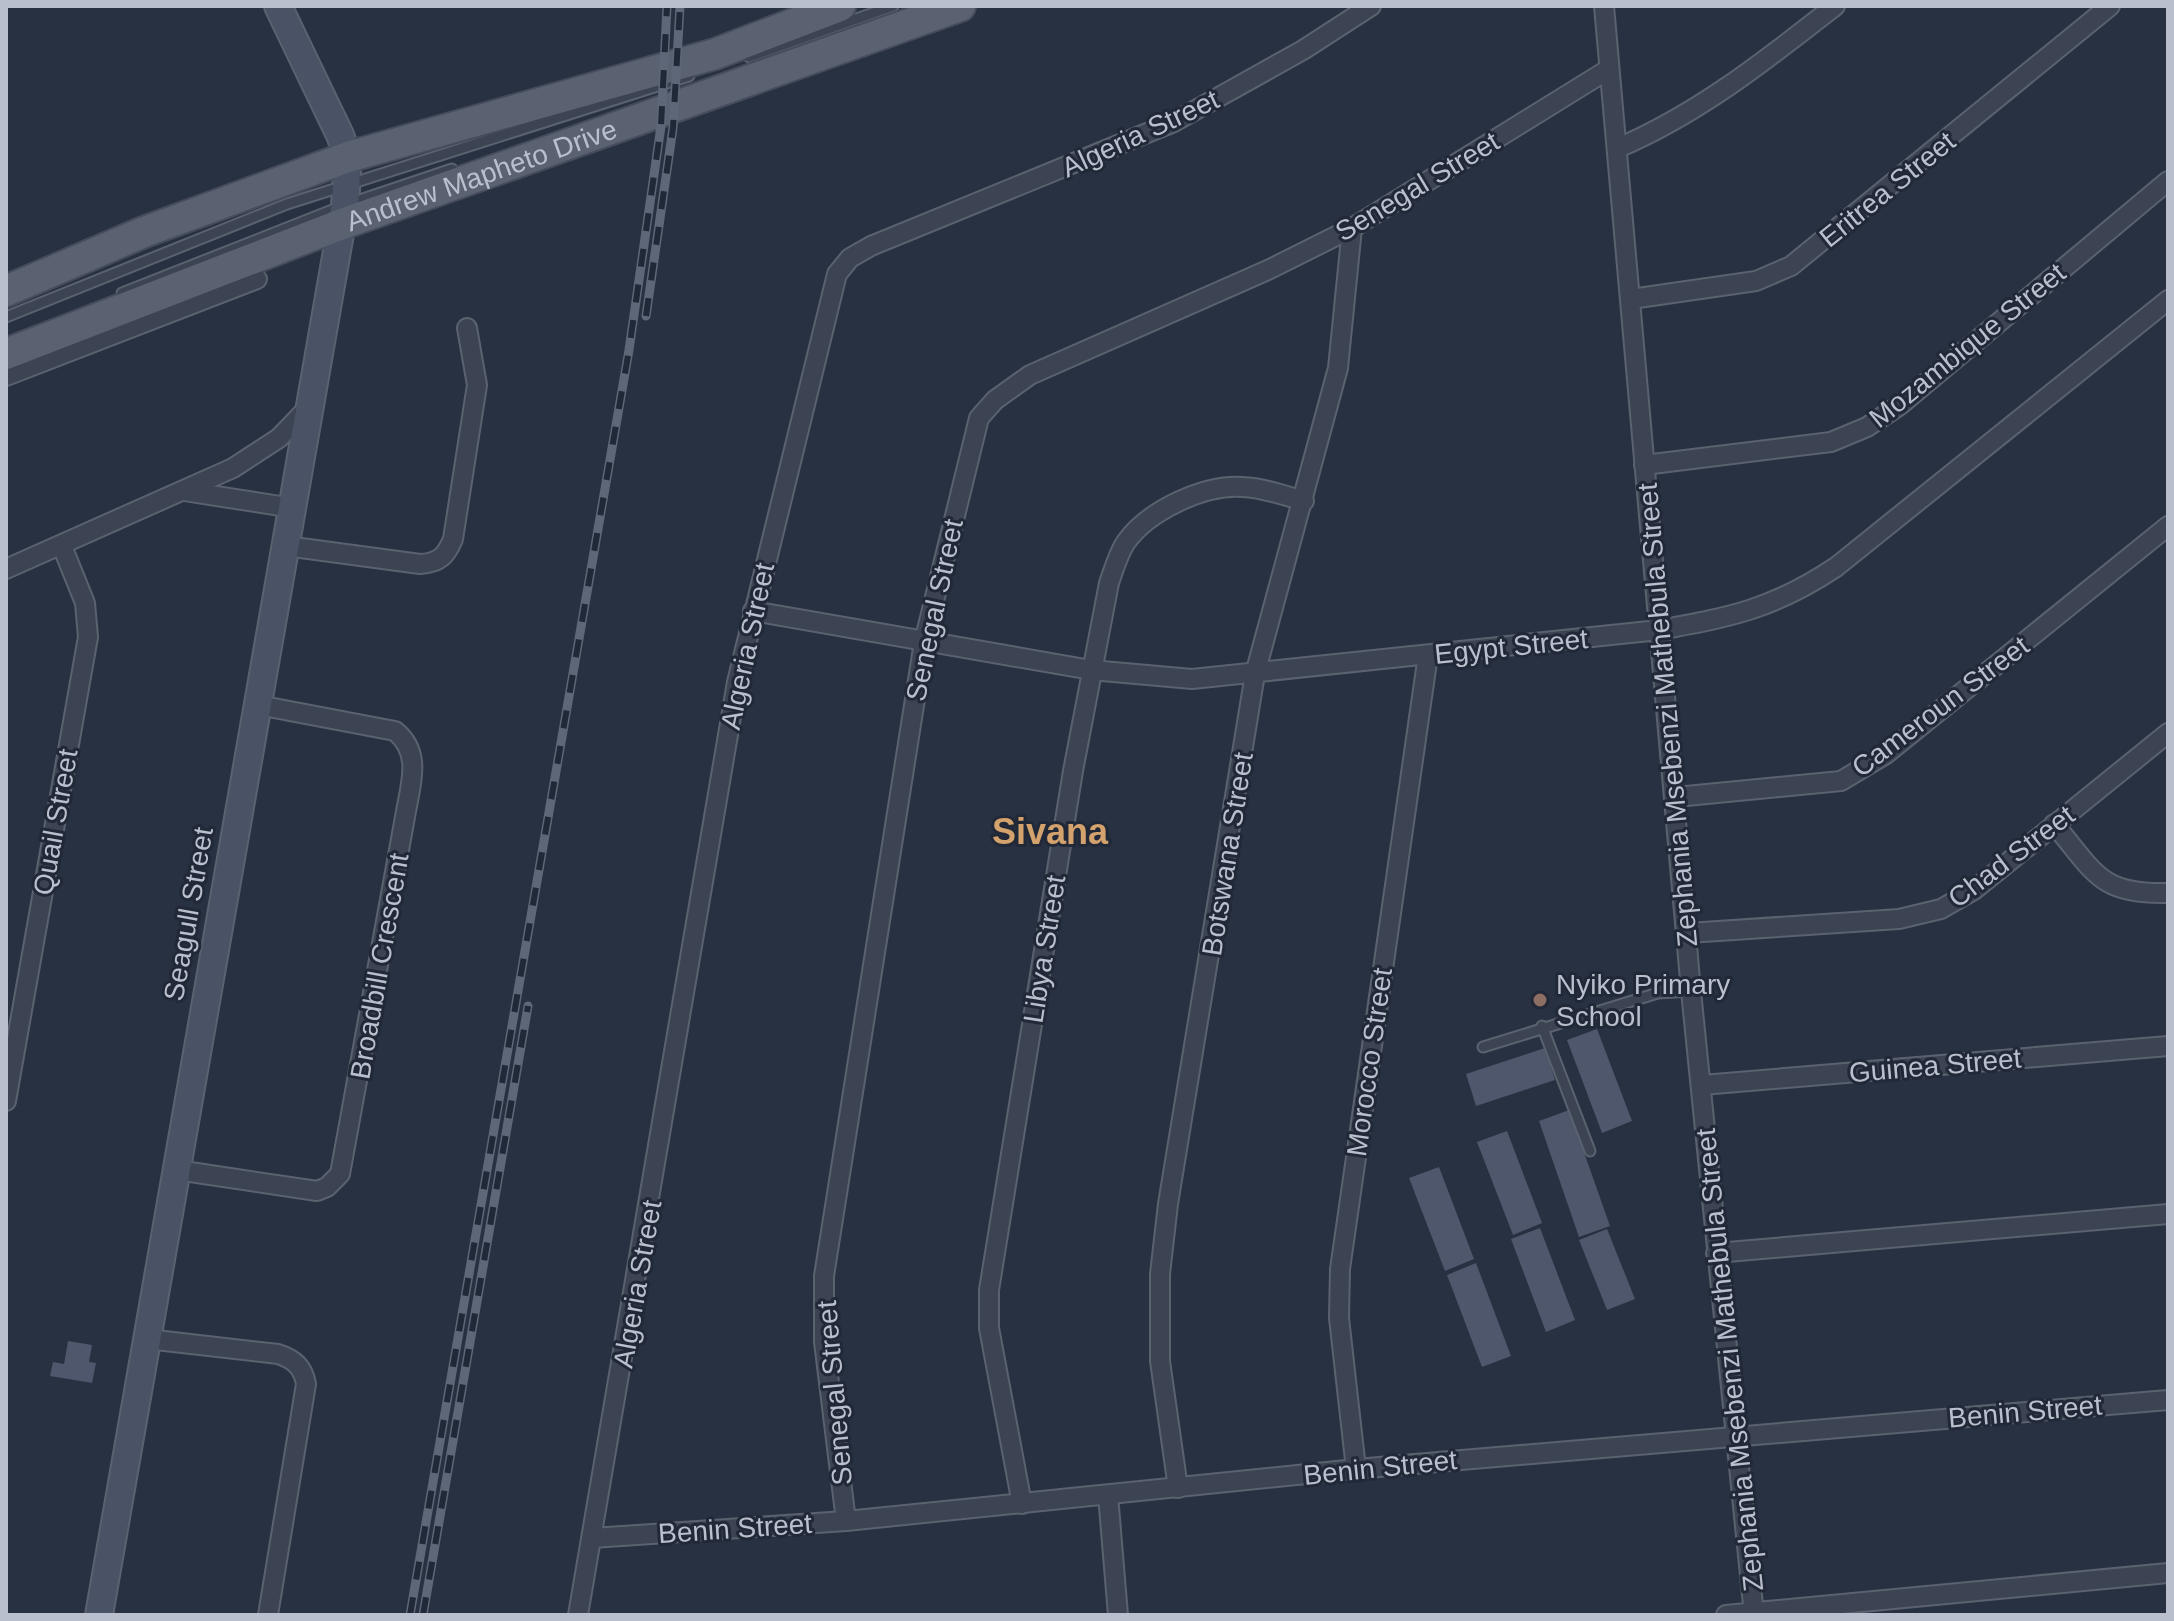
<svg xmlns="http://www.w3.org/2000/svg" width="2174" height="1621" font-family="Helvetica,sans-serif">
  <rect width="100%" height="100%" fill="#283142"/>
  <g fill="#4e576b">
    <polygon points="1597,1029 1632,1121 1602,1133 1567,1040"/>
    <polygon points="1545,1048 1555,1080 1476,1106 1466,1074"/>
    <polygon points="1569,1110 1610,1226 1579,1237 1539,1121"/>
    <polygon points="1507,1131 1542,1223 1513,1235 1477,1142"/>
    <polygon points="1439,1167 1474,1259 1445,1271 1409,1178"/>
    <polygon points="1540,1228 1575,1320 1546,1332 1511,1239"/>
    <polygon points="1607,1229 1635,1299 1607,1310 1579,1240"/>
    <polygon points="1476,1263 1511,1356 1482,1367 1447,1275"/>
    <polygon points="68,1341 92,1345 89,1362 96,1363 92,1383 50,1376 53,1362 64,1364"/>
  </g>
  <g fill="none" stroke-linecap="round" stroke-linejoin="round">
    <defs>
      <g id="lane">
        <polyline points="749,57 893,6"/>
        <polyline points="122,293 345,205 452,169"/>
        <polyline points="6,317 287,204 689,76"/>
        <polyline points="1542,1026 1590,1151"/>
        <polyline points="1483,1047 1658,993 1691,991"/>
      </g>
      <g id="street">
        <polyline points="1604,6 1691,991 1754,1615"/>
        <path d="M1618,148C1698,114 1766,60 1835,6"/>
        <polyline points="1631,299 1756,281 1791,266 2110,6"/>
        <polyline points="6,376 257,279"/>
        <polyline points="1644,465 1831,442 1867,427 1900,405 2168,181"/>
        <polyline points="184,491 293,508"/>
        <path d="M286,546L420,564C439,563 446,556 453,539L477,385L467,328"/>
        <polyline points="6,569 233,468 279,438 308,408"/>
        <path d="M753,611L1091,670L1192,679L1659,630C1731,617 1773,609 1836,567L2168,300"/>
        <polyline points="1676,797 1841,781 1886,754 2168,526"/>
        <path d="M2054,824C2095,872 2099,895 2168,893"/>
        <polyline points="1688,933 1899,919 1941,909 1974,890 2168,733"/>
        <polyline points="1702,1085 2168,1046"/>
        <polyline points="6,1101 88,637 85,603 62,546"/>
        <path d="M177,1170L317,1191L327,1187L340,1174L405,817C410,786 423,753 395,731L258,705"/>
        <polyline points="1716,1253 2168,1214"/>
        <path d="M147,1339L278,1354C294,1359 303,1367 306,1384L268,1615"/>
        <polyline points="1356,1469 1339,1318 1340,1269 1428,655"/>
        <polyline points="1178,1488 1160,1361 1160,1274 1168,1204 1255,674 1338,368 1352,228"/>
        <polyline points="1108,1495 1118,1615"/>
        <path d="M1022,1504L989,1328V1290L1073,771L1109,583C1114,569 1118,554 1126,542C1148,511 1204,484 1243,487C1264,488 1283,495 1304,501"/>
        <polyline points="846,1521 824,1342 824,1276 924,642 979,418 995,400 1030,375 1270,269 1352,228 1609,69"/>
        <polyline points="592,1538 846,1521 1356,1469 2168,1400"/>
        <polyline points="578,1615 737,682 837,274 850,258 871,246 1174,122 1303,50 1371,6"/>
        <polyline points="1726,1615 2168,1573"/>
      </g>
      <polyline id="secondary" points="99,1615 345,205 348,157 340,135 278,6"/>
      <g id="primary">
        <polyline points="6,291 144,232 348,157 715,54 840,6"/>
        <path id="s1" d="M6,354L342,224L960,6"/>
      </g>
    </defs>
    <use href="#lane" stroke="#5a616f" stroke-width="13"/>
    <use href="#street" stroke="#5a616f" stroke-width="22"/>
    <use href="#secondary" stroke="#5a616f" stroke-width="30"/>
    <use href="#primary" stroke="#464c5b" stroke-width="34"/>
    <use href="#lane" stroke="#3c4352" stroke-width="9"/>
    <use href="#street" stroke="#3c4352" stroke-width="18"/>
    <use href="#secondary" stroke="#4a5265" stroke-width="26"/>
    <use href="#primary" stroke="#5a6272" stroke-width="30"/>
    <defs>
      <g id="rail">
        <polyline points="646,316 673,128 680,6"/>
        <polyline points="410,1615 629,350 661,126 667,6"/>
        <polyline points="423,1615 528,1006"/>
      </g>
    </defs>
    <use href="#rail" stroke="#5e6778" stroke-width="9"/>
    <use href="#rail" stroke="#212837" stroke-width="6" stroke-dasharray="18" stroke-linecap="butt"/>
  </g>
  <circle fill="#8d6e63" stroke="#212837" stroke-width="3" cx="1540" cy="1000" r="8"/>
  <g text-anchor="middle" stroke-width="6" stroke-linejoin="round" paint-order="stroke">
    <g font-size="28" fill="#b9bfcc" stroke="#212837">
      <text transform="translate(1140 133) rotate(-25)" y="10">Algeria Street</text>
      <text dy="10" stroke="none"><textPath href="#s1" startOffset="508">Andrew Mapheto Drive</textPath></text>
      <text transform="translate(1417 186) rotate(-31)" y="10">Senegal Street</text>
      <text transform="translate(1887 189) rotate(-39)" y="10">Eritrea Street</text>
      <text transform="translate(1967 345) rotate(-39)" y="10">Mozambique Street</text>
      <text transform="translate(934 610) rotate(-78)" y="10">Senegal Street</text>
      <text transform="translate(747 646) rotate(-78)" y="10">Algeria Street</text>
      <text transform="translate(1511 646) rotate(-6)" y="10">Egypt Street</text>
      <text transform="translate(1940 706) rotate(-37)" y="10">Cameroun Street</text>
      <text transform="translate(1667 715) rotate(-95)" y="10">Zephania Msebenzi Mathebula Street</text>
      <text transform="translate(55 822) rotate(-80)" y="10">Quail Street</text>
      <text transform="translate(1227 854) rotate(-81)" y="10">Botswana Street</text>
      <text transform="translate(2011 856) rotate(-37)" y="10">Chad Street</text>
      <text transform="translate(188 914) rotate(-80)" y="10">Seagull Street</text>
      <text transform="translate(1044 949) rotate(-81)" y="10">Libya Street</text>
      <text transform="translate(379 966) rotate(-80)" y="10">Broadbill Crescent</text>
      <text transform="translate(1369 1062) rotate(-82)" y="10">Morocco Street</text>
      <text transform="translate(1935 1065) rotate(-5)" y="10">Guinea Street</text>
      <text transform="translate(637 1284) rotate(-80)" y="10">Algeria Street</text>
      <text transform="translate(1729 1360) rotate(-96)" y="10">Zephania Msebenzi Mathebula Street</text>
      <text transform="translate(834 1393) rotate(-95)" y="10">Senegal Street</text>
      <text transform="translate(2025 1411) rotate(-5)" y="10">Benin Street</text>
      <text transform="translate(1380 1467) rotate(-6)" y="10">Benin Street</text>
      <text transform="translate(735 1528) rotate(-4)" y="10">Benin Street</text>
    </g>
    <g font-size="28" fill="#b9bfcc" stroke="#212837" text-anchor="start">
      <text x="1556" y="994">Nyiko Primary<tspan x="1556" dy="32">School</tspan></text>
    </g>
    <g font-size="36" font-weight="bold" fill="#d3a26d" stroke="#212837">
      <text x="1050" y="844">Sivana</text>
    </g>
  </g>
  <rect width="2174" height="1621" fill="none" stroke="#b9bfcc" stroke-width="16"/>
</svg>
